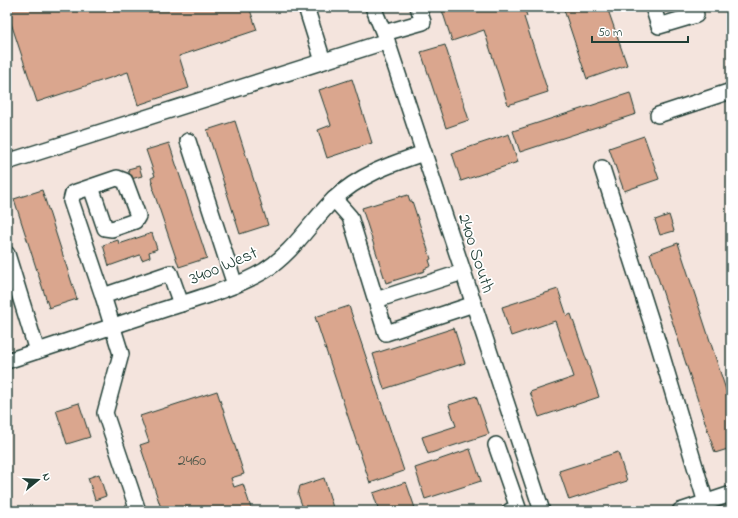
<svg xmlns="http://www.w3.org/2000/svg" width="738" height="518" font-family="'Indie Flower',sans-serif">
  <rect width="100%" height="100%" fill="#fff"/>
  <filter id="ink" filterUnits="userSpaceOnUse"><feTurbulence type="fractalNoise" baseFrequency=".025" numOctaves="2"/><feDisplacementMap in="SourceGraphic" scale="8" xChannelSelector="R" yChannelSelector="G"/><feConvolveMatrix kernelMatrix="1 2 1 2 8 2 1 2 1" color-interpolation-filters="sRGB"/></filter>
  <g filter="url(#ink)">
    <rect fill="#f4e4dd" x="7" y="7" width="724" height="504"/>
    <g fill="#daa68e" stroke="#1f3d34">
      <polygon points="7,7 249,7 257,30 179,56 189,88 138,105 128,72 37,102 7,11"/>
      <polygon points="441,7 524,7 527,16 524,17 548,92 508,105 484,30 452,41"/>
      <polygon points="563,7 607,7 627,65 587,79"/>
      <polygon points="445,45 469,120 446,128 421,52"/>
      <polygon points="352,79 372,143 327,158 318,130 331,125 319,90"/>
      <polygon points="630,93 636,114 520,152 513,131"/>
      <polygon points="235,121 268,225 240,234 207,130"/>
      <polygon points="509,134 518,162 461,181 452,153"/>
      <polygon points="644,136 659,179 624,191 609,148"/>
      <polygon points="169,143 207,258 179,267 153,190 154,189 151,178 155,176 146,150"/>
      <polygon points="139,166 142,176 131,179 128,169"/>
      <polygon points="42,190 77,299 49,308 14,199"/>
      <polygon points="408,195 410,201 412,201 431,259 429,260 431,266 424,269 425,271 386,283 362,208 401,196 401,197"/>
      <polygon points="669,215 674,231 660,235 655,220"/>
      <polygon points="152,233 157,249 149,252 150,257 142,260 140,255 109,266 103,245 118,240 119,244"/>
      <polygon points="678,243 731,405 731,448 715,453 650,253"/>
      <polygon points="558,289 567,316 571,314 599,397 539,417 530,392 574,377 555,321 511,336 502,307"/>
      <polygon points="349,306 404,471 370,483 315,317"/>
      <polygon points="454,328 465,363 384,389 373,354"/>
      <polygon points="217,391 244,474 231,478 234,487 243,484 252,511 162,511 140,445 149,442 140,416"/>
      <polygon points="476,396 489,434 428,454 422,437 456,426 449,405"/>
      <polygon points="79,403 90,437 67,444 56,410"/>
      <polygon points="470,449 481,481 425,499 415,468"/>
      <polygon points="618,452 627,481 569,500 559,471"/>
      <polygon points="99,474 106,496 95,500 88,478"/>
      <polygon points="324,478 334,511 304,511 298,494 300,486"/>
      <polygon points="406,482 416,511 379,511 373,493"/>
      <polygon points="7,494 12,511 7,511"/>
    </g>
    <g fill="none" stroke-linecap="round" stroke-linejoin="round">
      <defs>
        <g id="minor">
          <polyline points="306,7 323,61"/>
          <polyline points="373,7 387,41 542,511"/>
          <polyline points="653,7 659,26 696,15 694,7"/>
          <polyline points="384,33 423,22 418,7"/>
          <polyline points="658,115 731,91"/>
          <polyline points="188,141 235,285"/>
          <polyline points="7,162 387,41"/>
          <polyline points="602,168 658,343 706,503"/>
          <polyline points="91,187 105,228 112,229 135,221 138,216 125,181 117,178 73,193 71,201 103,296"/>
          <polyline points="334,199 350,217 386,333 474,304"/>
          <polyline points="7,254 37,351"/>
          <polyline points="376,300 463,272"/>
          <path d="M7,361C59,344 111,327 162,310C196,299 233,289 264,271C293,253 310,223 333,200C359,175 391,164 424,153"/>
          <polyline points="496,445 518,508 510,511"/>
          <polyline points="138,511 105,413 121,354 103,296 170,273 181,304"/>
          <polyline points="680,511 731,494"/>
        </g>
      </defs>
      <use href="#minor" stroke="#1f3d34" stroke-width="18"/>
      <use href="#minor" stroke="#fff" stroke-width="15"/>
    </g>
  </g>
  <g text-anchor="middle" stroke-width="3.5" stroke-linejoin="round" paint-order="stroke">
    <g font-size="16" fill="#4e574a">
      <text x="192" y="465">2460</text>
    </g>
    <g font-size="18" fill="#1f3d34" stroke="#fff">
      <text transform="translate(477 253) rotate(72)" y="6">2400 South</text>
      <text transform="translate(223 265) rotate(-23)" y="6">3400 West</text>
    </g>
  </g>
  <rect width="738" height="518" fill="none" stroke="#fff" stroke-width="24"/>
  <rect x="12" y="12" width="714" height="494" fill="none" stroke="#1f3d34" stroke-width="1.5" filter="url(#ink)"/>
  <g transform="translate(38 480) rotate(72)" stroke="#ffffff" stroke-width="3" paint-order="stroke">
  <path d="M0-3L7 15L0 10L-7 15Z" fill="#1f3d34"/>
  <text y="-6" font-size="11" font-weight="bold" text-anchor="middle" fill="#1f3d34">N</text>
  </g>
  <path d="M592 36v6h96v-6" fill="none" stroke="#1f3d34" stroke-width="2"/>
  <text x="598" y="36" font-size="12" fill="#1f3d34" stroke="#ffffff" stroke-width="3" paint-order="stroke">50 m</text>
</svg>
